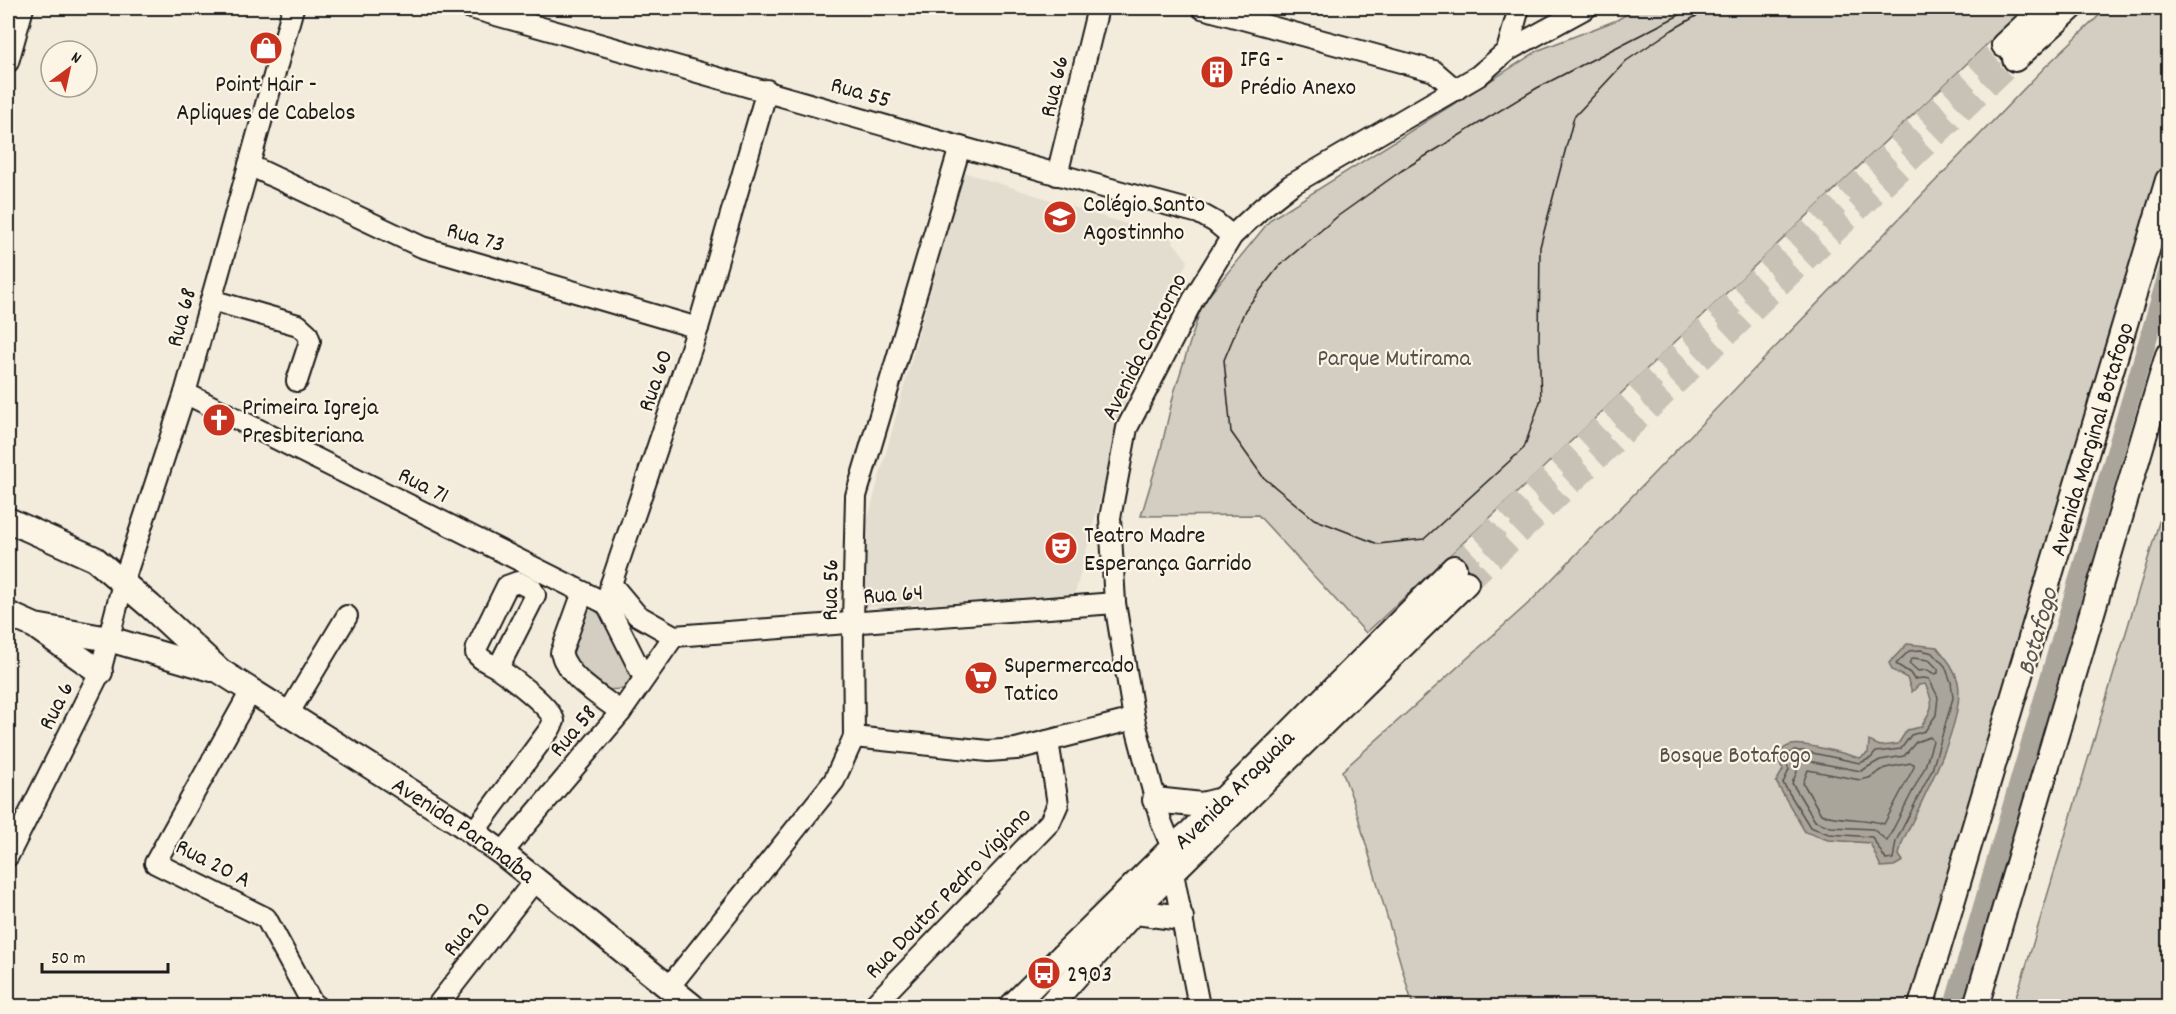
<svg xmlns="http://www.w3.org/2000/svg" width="2176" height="1014" font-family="Dekko,sans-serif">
  <rect width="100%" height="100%" fill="#f3ecdd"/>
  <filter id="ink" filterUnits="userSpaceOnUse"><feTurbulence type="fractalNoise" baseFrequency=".0167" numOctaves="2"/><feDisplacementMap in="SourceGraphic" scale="12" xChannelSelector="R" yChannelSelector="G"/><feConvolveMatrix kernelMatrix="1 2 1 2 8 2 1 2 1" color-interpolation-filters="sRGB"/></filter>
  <g filter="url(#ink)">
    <polygon fill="#e3ddcf" points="963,172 1170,238 1188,261 1138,356 1074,597 864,607 867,522"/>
    <g fill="#d3cec1" stroke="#78756e" stroke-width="1.5">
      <polygon points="1637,8 2025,8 1522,488 1366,633 1258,515 1141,516 1160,453 1174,393 1202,304 1271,219 1539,50 1617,20"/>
      <polygon points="2107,8 2168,8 2168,213 2120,387 1919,1006 1413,1006 1354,803 1342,771 1531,601 2045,67"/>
      <polygon points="2168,492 2168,1006 2013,1006 2028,960"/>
      <polygon points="586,603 602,616 631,672 630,683 624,689 603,690 576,661 568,638"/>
    </g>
    <path fill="#aaa59b" stroke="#716e68" stroke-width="1.5" d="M1907,644L1937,647C1946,658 1955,668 1958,682C1966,723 1919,805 1902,843L1899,855L1903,861L1894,866L1881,867L1870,843L1828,840L1805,832L1776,782L1783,770L1776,755C1780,751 1786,746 1792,745C1805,742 1845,754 1860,758L1868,753L1869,741L1880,746L1898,744L1907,730L1921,727C1933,708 1935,704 1925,684L1919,685L1912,692L1907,678L1892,670L1889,663Z"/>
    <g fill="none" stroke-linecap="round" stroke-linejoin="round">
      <g stroke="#55534f" stroke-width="1.5">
        <polygon points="1921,650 1933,653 1945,666 1951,682 1953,698 1932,770 1896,841 1893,859 1886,860 1872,837 1829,834 1810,827 1783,783 1789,770 1784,757 1793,751 1803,751 1860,763 1871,758 1876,752 1901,749 1911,735 1925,731 1936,715 1938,697 1929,679 1924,678 1914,679 1910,673 1896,664 1909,651"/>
        <polygon points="1913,658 1929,660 1938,669 1938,673 1935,674 1927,670 1918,671 1909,663"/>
        <polygon points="1930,737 1933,741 1925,767 1887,841 1873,829 1831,827 1815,821 1792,783 1797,772 1795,761 1797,759 1861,771 1880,760 1904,756 1916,742"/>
        <path d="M1911,763L1914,764V767L1884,824C1864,817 1842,821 1821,814L1803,783L1808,770L1860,780L1869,778L1885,768Z"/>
      </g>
      <polyline stroke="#aaa59b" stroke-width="18" points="1953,1006 2168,271"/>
      <g stroke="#c8c2b6" stroke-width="24" stroke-dasharray="24 12" stroke-linecap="butt">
        <polyline points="1454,568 2004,45"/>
        <polyline points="1466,583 2015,59"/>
      </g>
      <defs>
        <g id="minor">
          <path d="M471,8C713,75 955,148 1199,213L1215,222L1232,236"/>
          <polyline points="1202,8 1434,71 1456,90"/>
          <polyline points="1507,51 1519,8"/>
          <polyline points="8,62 23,8"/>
          <polyline points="249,165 422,247 698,328"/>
          <polyline points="1057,175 1098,8"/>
          <polyline points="211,300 298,325 307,333 310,341 297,381"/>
          <polyline points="185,393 607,604"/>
          <polyline points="611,584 637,615 674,636"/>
          <path d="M583,592L561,653C569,679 599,695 621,712"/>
          <polyline points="674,636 1115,603"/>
          <polyline points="644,678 607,604 611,584 698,328 767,90"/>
          <polyline points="251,691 155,863 266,918 312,1003 316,1006"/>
          <polyline points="288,714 347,616"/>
          <polyline points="854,737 988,751 1016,749 1134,719"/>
          <path d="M473,833L550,729L554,721C551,707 512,678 499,669C491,663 482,662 476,653L477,647L507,586L518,582L532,589L535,595L498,668"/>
          <polyline points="502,853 621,712 674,636"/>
          <polyline points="8,856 100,672 123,583 185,393 293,8"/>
          <polyline points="669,987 834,781 854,737 853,621 856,496 960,147"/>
          <polyline points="437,1006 535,880"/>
          <polyline points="873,1006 1050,822 1058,804 1048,741"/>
          <polyline points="1199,1006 1173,873 1172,848 1161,821 1134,719 1115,603 1110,518 1127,428 1193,300 1232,236 1263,207 1291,185 1478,76 1507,51 1586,8"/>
        </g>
        <g id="major">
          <polyline points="2004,45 2044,8"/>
          <polyline points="2015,59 2071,8"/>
          <path id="s1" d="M8,520L95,559L150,606L220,671L457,821L502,853L692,1006"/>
          <polyline points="8,614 35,626 109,639 212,669"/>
          <polyline points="39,629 100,672"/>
          <polyline points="1155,800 1202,805 1222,800"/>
          <polyline points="1136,912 1181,918"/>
          <path id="s2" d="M1012,1006L1172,848L1191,832L1454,568"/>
          <polyline points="1049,1006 1147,897 1466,583"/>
          <path id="s3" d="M1921,1006L2168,180"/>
          <polyline points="1976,1006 2168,355"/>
        </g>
      </defs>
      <use href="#minor" stroke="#1c1c1c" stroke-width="24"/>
      <use href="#major" stroke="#1c1c1c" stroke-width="28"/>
      <use href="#minor" stroke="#fcf5e5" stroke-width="20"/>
      <use href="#major" stroke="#fcf5e5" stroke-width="24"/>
      <polyline stroke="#1c1c1c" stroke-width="1.5" points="1693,8 1537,88 1401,171 1338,216 1280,265 1245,310 1224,360 1231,432 1263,477 1314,519 1378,544 1424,539 1524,448 1541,399 1539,343 1540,247 1574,117 1626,61 1672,30 1710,8"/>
    </g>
  </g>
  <defs>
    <symbol id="shop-disc" viewBox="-11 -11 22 22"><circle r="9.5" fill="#c8321e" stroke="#fcf5e5"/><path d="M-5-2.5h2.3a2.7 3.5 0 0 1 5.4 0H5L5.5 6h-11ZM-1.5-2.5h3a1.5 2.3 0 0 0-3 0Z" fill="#fff"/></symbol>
    <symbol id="building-disc" viewBox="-11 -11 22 22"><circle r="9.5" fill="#c8321e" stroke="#fcf5e5"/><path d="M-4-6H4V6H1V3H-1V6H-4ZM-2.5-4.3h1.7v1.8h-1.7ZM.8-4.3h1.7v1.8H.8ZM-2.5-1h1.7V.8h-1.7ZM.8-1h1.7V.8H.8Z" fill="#fff"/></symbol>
    <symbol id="school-disc" viewBox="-11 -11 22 22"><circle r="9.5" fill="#c8321e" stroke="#fcf5e5"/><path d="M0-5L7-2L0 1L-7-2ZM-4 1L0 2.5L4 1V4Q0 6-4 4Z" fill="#fff"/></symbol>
    <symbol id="church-disc" viewBox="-11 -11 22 22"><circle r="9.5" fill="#c8321e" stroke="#fcf5e5"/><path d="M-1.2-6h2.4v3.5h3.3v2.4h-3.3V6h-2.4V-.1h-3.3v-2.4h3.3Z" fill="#fff"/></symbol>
    <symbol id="theatre-disc" viewBox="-11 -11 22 22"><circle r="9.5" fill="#c8321e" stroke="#fcf5e5"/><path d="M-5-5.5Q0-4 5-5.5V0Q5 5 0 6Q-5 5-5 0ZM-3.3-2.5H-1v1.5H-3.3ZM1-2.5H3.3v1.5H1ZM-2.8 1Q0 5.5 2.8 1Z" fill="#fff"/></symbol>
    <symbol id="supermarket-disc" viewBox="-11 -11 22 22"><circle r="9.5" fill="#c8321e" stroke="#fcf5e5"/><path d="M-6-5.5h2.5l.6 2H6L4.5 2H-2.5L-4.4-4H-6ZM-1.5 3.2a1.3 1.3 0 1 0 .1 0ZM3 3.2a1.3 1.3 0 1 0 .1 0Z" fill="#fff"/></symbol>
    <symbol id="bus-disc" viewBox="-11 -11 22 22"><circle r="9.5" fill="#c8321e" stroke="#fcf5e5"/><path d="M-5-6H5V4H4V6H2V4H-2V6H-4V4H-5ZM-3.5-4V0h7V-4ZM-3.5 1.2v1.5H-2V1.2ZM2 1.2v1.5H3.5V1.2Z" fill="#fff"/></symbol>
  </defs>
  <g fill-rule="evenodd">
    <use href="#shop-disc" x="247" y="29" width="38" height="38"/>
    <use href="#building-disc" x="1198" y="53" width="38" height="38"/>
    <use href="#school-disc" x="1041" y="198" width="38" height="38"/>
    <use href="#church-disc" x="200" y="401" width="38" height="38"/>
    <use href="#theatre-disc" x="1042" y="529" width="38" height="38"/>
    <use href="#supermarket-disc" x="962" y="659" width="38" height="38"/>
    <use href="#bus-disc" x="1025" y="954" width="38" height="38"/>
  </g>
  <g text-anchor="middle" stroke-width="4.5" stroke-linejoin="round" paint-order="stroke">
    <g font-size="24" fill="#1c1c1c" stroke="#fcf5e5" text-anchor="start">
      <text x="1240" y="66">IFG -<tspan x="1240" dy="28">Prédio Anexo</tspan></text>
      <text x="266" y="91" text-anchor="middle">Point Hair -<tspan x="266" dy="28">Apliques de Cabelos</tspan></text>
      <text x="1083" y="211">Colégio Santo<tspan x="1083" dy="28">Agostinnho</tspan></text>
      <text x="242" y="414">Primeira Igreja<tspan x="242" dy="28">Presbiteriana</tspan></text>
      <text x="1084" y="542">Teatro Madre<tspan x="1084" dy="28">Esperança Garrido</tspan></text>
      <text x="1004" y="672">Supermercado<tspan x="1004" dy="28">Tatico</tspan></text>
      <text x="1067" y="981">2903</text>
    </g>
    <g font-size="24" fill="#1c1c1c" stroke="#fcf5e5">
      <text transform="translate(1053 86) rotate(-77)" y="8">Rua 66</text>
      <text transform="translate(861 91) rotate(16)" y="8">Rua 55</text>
      <text transform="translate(476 236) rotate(16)" y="8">Rua 73</text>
      <text transform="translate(180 317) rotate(-75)" y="8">Rua 68</text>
      <text transform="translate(1143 346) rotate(-63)" y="8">Avenida Contorno</text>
      <text transform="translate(654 380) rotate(-71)" y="8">Rua 60</text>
      <text dy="8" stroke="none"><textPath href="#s3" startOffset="592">Avenida Marginal Botafogo</textPath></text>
      <text transform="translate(424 484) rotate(27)" y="8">Rua 71</text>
      <text transform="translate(829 590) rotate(-89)" y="8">Rua 56</text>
      <text transform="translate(893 593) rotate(-4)" y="8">Rua 64</text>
      <text transform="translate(55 705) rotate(-63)" y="8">Rua 6</text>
      <text transform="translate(572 730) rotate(-50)" y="8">Rua 58</text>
      <text dy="8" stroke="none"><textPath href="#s2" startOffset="310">Avenida Araguaia</textPath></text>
      <text dy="8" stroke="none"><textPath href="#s1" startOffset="554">Avenida Paranaíba</textPath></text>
      <text transform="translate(214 862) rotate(27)" y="8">Rua 20 A</text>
      <text transform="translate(947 892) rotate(-46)" y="8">Rua Doutor Pedro Vigiano</text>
      <text transform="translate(466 928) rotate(-52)" y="8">Rua 20</text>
    </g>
    <g font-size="24" fill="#53514e" stroke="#fcf5e5">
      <text x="1394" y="365">Parque Mutirama</text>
      <text x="1735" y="762">Bosque Botafogo</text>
    </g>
    <g font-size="26" font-style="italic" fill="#55534f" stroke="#fcf5e5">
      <text transform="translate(2036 631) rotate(-74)" y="9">Botafogo</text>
    </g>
  </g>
  <rect width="2176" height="1014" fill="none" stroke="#fcf5e5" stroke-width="30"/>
  <rect x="15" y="15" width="2146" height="984" fill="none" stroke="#1c1c1c" stroke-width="2" filter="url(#ink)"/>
  <g transform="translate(69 69) rotate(33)"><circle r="28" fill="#fcf5e5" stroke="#a29e95" stroke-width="1.5"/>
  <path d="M0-4.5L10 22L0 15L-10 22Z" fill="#c8321e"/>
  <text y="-9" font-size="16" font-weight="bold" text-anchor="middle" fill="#1c1c1c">N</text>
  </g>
  <path d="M42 963v9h126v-9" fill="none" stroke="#1c1c1c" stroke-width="3"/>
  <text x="51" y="963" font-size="18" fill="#1c1c1c" stroke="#fcf5e5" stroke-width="4.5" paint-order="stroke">50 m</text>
</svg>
